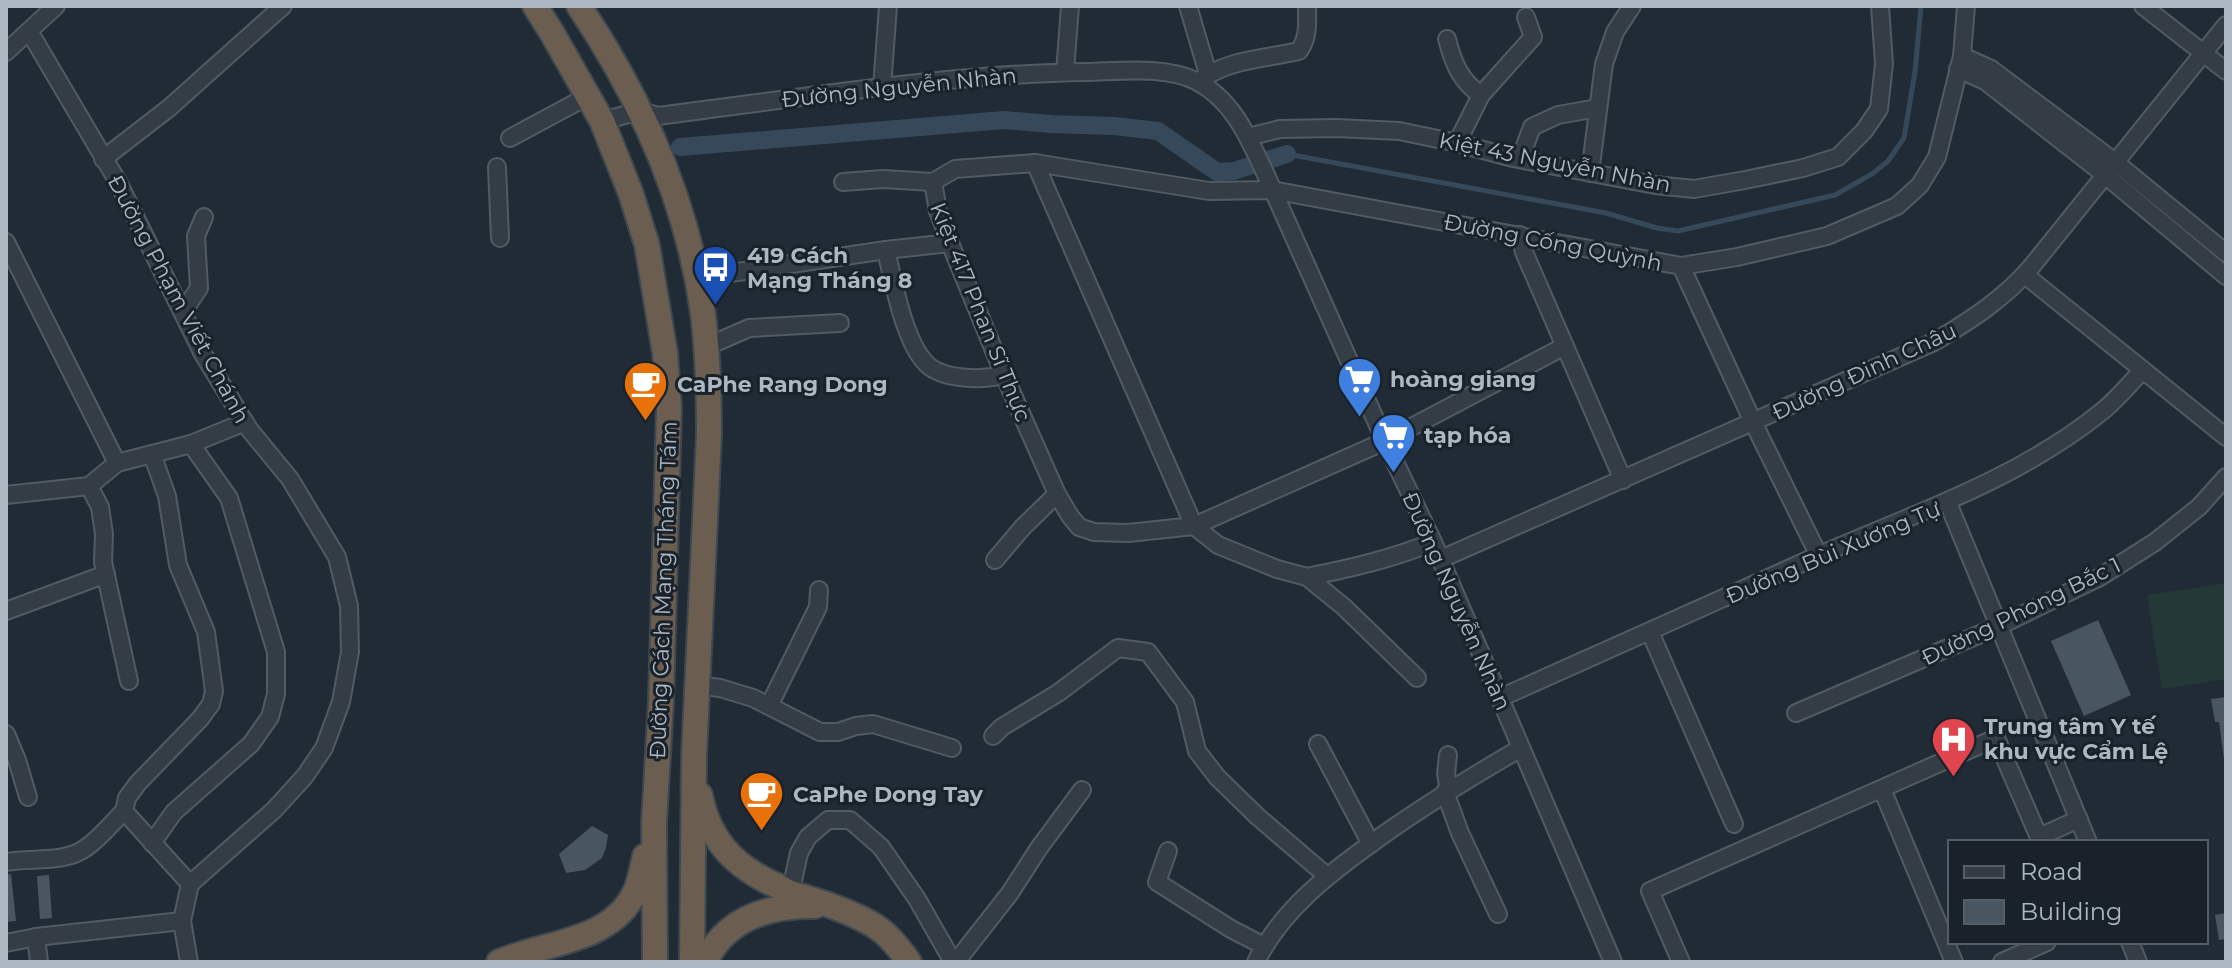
<svg xmlns="http://www.w3.org/2000/svg" width="2232" height="968" font-family="Montserrat,sans-serif">
  <rect width="100%" height="100%" fill="#212b35"/>
  <polygon fill="#233837" points="2226,583 2226,679 2162,689 2147,595"/>
  <g fill="none" stroke-linecap="round" stroke-linejoin="round">
    <polyline stroke="#35495b" stroke-width="5" points="1287,154 1606,213 1657,228 1678,231 1835,195 1872,174 1888,161 1904,138 1915,72 1921,6"/>
    <polyline stroke="#35495b" stroke-width="18" points="680,147 1004,120 1051,124 1114,126 1158,131 1217,172 1234,171 1287,154"/>
  </g>
  <g fill="#495661">
    <polygon points="2098,620 2131,695 2084,716 2051,641"/>
    <polygon points="2226,697 2226,759 2224,759 2219,722 2215,722 2211,699"/>
    <polygon points="592,826 608,835 606,848 602,858 585,870 566,873 559,854"/>
    <polygon points="11,874 16,921 6,922 6,875"/>
    <polygon points="49,875 52,918 40,919 37,876"/>
    <polygon points="2226,913 2226,939 2219,940 2215,915"/>
  </g>
  <g fill="none" stroke-linecap="round" stroke-linejoin="round">
    <defs>
      <g id="minor">
        <polyline points="1188,6 1208,74"/>
        <polyline points="2143,6 2226,71"/>
        <polyline points="29,31 118,182 203,354 249,429 290,479 337,557 349,606 350,652 341,702 324,748 305,776 274,810 190,884 182,921 189,962"/>
        <path d="M1447,39C1453,62 1460,81 1481,95"/>
        <polyline points="6,52 56,6"/>
        <polyline points="1962,56 1991,69 2115,162 2226,253"/>
        <polyline points="1958,69 1985,81 2105,175 2226,276"/>
        <polyline points="1065,72 1070,6"/>
        <path d="M1198,82C1227,59 1264,59 1299,51C1309,37 1307,22 1307,6"/>
        <polyline points="882,88 888,6"/>
        <path d="M602,121L640,111L658,116C801,98 944,74 1088,72C1122,71 1165,66 1196,81C1234,100 1250,141 1267,177L1385,441L1433,542L1613,962"/>
        <polyline points="1248,137 1280,129 1337,128 1399,131 1457,143 1513,158 1655,185 1694,189 1745,180 1803,168 1838,157 1864,131 1879,109 1884,64 1880,6"/>
        <polyline points="510,138 588,96"/>
        <polyline points="1457,143 1481,95 1533,37 1526,17"/>
        <polyline points="103,159 169,108 283,6"/>
        <polyline points="1520,159 1532,127 1558,115 1598,108"/>
        <polyline points="1035,163 1194,526 1218,545 1277,569 1307,577 1344,607 1417,678"/>
        <polyline points="497,167 500,238"/>
        <polyline points="1590,173 1604,64 1615,32 1632,6"/>
        <polyline points="843,182 883,179 933,182"/>
        <polyline points="933,182 955,169 1035,163 1209,191 1272,190 1681,266 1737,257 1827,236 1897,206 1920,185 1937,157 1962,56 1966,6"/>
        <polyline points="933,182 938,211 950,243 1004,375 1057,494 1070,516 1079,527 1094,532 1128,533 1194,526 1385,441 1565,346"/>
        <polyline points="1520,235 1524,252 1623,480"/>
        <polyline points="6,242 117,463"/>
        <path d="M886,250C893,280 905,348 930,367C948,380 983,380 1004,375"/>
        <polyline points="1681,266 1753,422 1819,556"/>
        <polyline points="2025,275 2226,437"/>
        <polyline points="697,278 886,250 950,243"/>
        <polyline points="183,312 199,288 196,236 204,217"/>
        <polyline points="706,347 749,328 840,323"/>
        <polyline points="89,486 100,507 104,534 103,562 129,681"/>
        <polyline points="6,495 89,486 117,463 191,444 245,422"/>
        <polyline points="1948,503 2088,842"/>
        <path d="M1441,559L1934,342C1971,320 2004,299 2032,266L2226,25"/>
        <polyline points="995,560 1023,527 1057,494"/>
        <path d="M1307,577C1351,568 1392,559 1433,542"/>
        <polyline points="6,611 106,574"/>
        <polyline points="1650,632 1734,824"/>
        <polyline points="697,685 720,688 753,698 820,732 838,732 856,726 873,724 952,748"/>
        <path d="M1500,698C1605,651 1710,604 1815,557C1913,514 2015,481 2100,413C2116,401 2129,384 2143,370"/>
        <polyline points="769,706 818,607 819,590"/>
        <polyline points="1796,713 1999,626 2100,577 2155,542 2199,507 2226,477"/>
        <polyline points="6,734 17,760 28,797"/>
        <polyline points="993,736 1002,727 1058,693 1118,648 1148,652 1185,702 1197,751 1217,777 1258,817 1327,876"/>
        <polyline points="1318,744 1371,844"/>
        <polyline points="1448,755 1446,774 1449,789"/>
        <polyline points="1882,789 1954,962"/>
        <polyline points="1445,792 1460,833 1498,914"/>
        <polyline points="124,811 127,798 138,783 200,719 211,704 214,691 206,632 178,565 167,496 152,454"/>
        <polyline points="2039,837 2079,819"/>
        <polyline points="152,843 174,812 251,744 270,717 276,694 276,652 229,498 191,444"/>
        <polyline points="1168,851 1157,882 1231,929 1264,946"/>
        <path d="M6,862C32,857 65,864 87,847C101,837 112,823 124,811L190,884"/>
        <polyline points="790,894 799,853 808,837 828,820 850,820 881,847 917,899 953,962"/>
        <polyline points="36,937 39,962"/>
        <polyline points="2130,942 2138,962"/>
        <polyline points="6,943 36,937 182,921"/>
        <polyline points="956,962 1010,893 1039,848 1082,790"/>
        <path d="M1256,962C1281,910 1330,873 1376,840C1423,806 1471,777 1521,748"/>
        <polyline points="1681,962 1650,891 1996,738 2041,842"/>
        <polyline points="2002,962 2047,942"/>
      </g>
      <g id="highway">
        <polyline points="535,6 552,33 602,121 631,194 647,245 665,353 669,408 661,701 654,823 655,962"/>
        <path d="M579,6C640,97 686,197 702,307C708,349 709,392 709,434L694,756L692,962"/>
        <path d="M700,795C708,838 733,865 771,883C779,886 786,892 794,894C821,902 850,911 875,926C889,935 900,949 909,962"/>
        <path d="M499,962C544,942 611,943 635,892C640,882 642,868 645,856"/>
        <path d="M705,962C726,918 768,905 815,906"/>
      </g>
    </defs>
    <use href="#minor" stroke="#515b63" stroke-width="20"/>
    <use href="#highway" stroke="#3e4850" stroke-width="28"/>
    <use href="#minor" stroke="#343d46" stroke-width="16"/>
    <use href="#highway" stroke="#6b5e51" stroke-width="24"/>
  </g>
  <defs>
    <symbol id="bus-pin" viewBox="-11 -11 22 30"><path d="M0 17L-7.5 6A9.5 9.5 0 1 1 7.5 6Z" fill="#1a4fb4" stroke="#19222a"/><path d="M-5-6H5V4H4V6H2V4H-2V6H-4V4H-5ZM-3.5-4V0h7V-4ZM-3.5 1.2v1.5H-2V1.2ZM2 1.2v1.5H3.5V1.2Z" fill="#fff"/></symbol>
    <symbol id="supermarket-pin" viewBox="-11 -11 22 30"><path d="M0 17L-7.5 6A9.5 9.5 0 1 1 7.5 6Z" fill="#3f7fe0" stroke="#19222a"/><path d="M-6-5.5h2.5l.6 2H6L4.5 2H-2.5L-4.4-4H-6ZM-1.5 3.2a1.3 1.3 0 1 0 .1 0ZM3 3.2a1.3 1.3 0 1 0 .1 0Z" fill="#fff"/></symbol>
    <symbol id="cafe-pin" viewBox="-11 -11 22 30"><path d="M0 17L-7.5 6A9.5 9.5 0 1 1 7.5 6Z" fill="#e8710a" stroke="#19222a"/><path d="M-5.5-4.5H6V0H3Q3 3.5 0 3.5H-2.5Q-5.5 3.5-5.5 0ZM3-3.2v2h1.7v-2ZM-6 4.5H4V6H-6Z" fill="#fff"/></symbol>
    <symbol id="hospital-pin" viewBox="-11 -11 22 30"><path d="M0 17L-7.5 6A9.5 9.5 0 1 1 7.5 6Z" fill="#e0444e" stroke="#19222a"/><path d="M-5-5h3v3.5h4V-5h3V5h-3V1.5h-4V5h-3Z" fill="#fff"/></symbol>
  </defs>
  <g fill-rule="evenodd">
    <use href="#bus-pin" x="690" y="242" width="51" height="69"/>
    <use href="#supermarket-pin" x="1334" y="354" width="51" height="69"/>
    <use href="#cafe-pin" x="620" y="358" width="51" height="69"/>
    <use href="#supermarket-pin" x="1368" y="410" width="51" height="69"/>
    <use href="#hospital-pin" x="1928" y="714" width="51" height="69"/>
    <use href="#cafe-pin" x="736" y="768" width="51" height="69"/>
  </g>
  <g text-anchor="middle" stroke-width="6" stroke-linejoin="round" paint-order="stroke">
    <g font-size="22" fill="#aeb8c2" stroke="#19222a">
      <text transform="translate(899 87) rotate(-6)" y="8">Đường Nguyễn Nhàn</text>
      <text transform="translate(1555 162) rotate(11)" y="8">Kiệt 43 Nguyễn Nhàn</text>
      <text transform="translate(1553 242) rotate(11)" y="8">Đường Cống Quỳnh</text>
      <text transform="translate(179 299) rotate(62)" y="8">Đường Phạm Viết Chánh</text>
      <text transform="translate(981 312) rotate(68)" y="8">Kiệt 417 Phan Sĩ Thực</text>
      <text transform="translate(1864 371) rotate(-25)" y="8">Đường Đinh Châu</text>
      <text transform="translate(1833 552) rotate(-23)" y="8">Đường Bùi Xương Tự</text>
      <text transform="translate(663 590) rotate(-88)" y="8">Đường Cách Mạng Tháng Tám</text>
      <text transform="translate(1457 601) rotate(66)" y="8">Đường Nguyễn Nhàn</text>
      <text transform="translate(2021 611) rotate(-26)" y="8">Đường Phong Bắc 1</text>
    </g>
    <g font-size="22" font-weight="bold" fill="#aeb8c2" stroke="#19222a" text-anchor="start">
      <text x="747" y="263">419 Cách<tspan x="747" dy="25">Mạng Tháng 8</tspan></text>
      <text x="1390" y="387">hoàng giang</text>
      <text x="677" y="392">CaPhe Rang Dong</text>
      <text x="1424" y="443">tạp hóa</text>
      <text x="1984" y="734">Trung tâm Y tế<tspan x="1984" dy="25">khu vực Cẩm Lệ</tspan></text>
      <text x="793" y="802">CaPhe Dong Tay</text>
    </g>
  </g>
  <rect width="2232" height="968" fill="none" stroke="#aeb8c2" stroke-width="16"/>
  <rect x="1948" y="840" width="260" height="104" fill="#19222a" stroke="#555e67" stroke-width="2"/>
  <rect x="1964" y="866" width="40" height="12" fill="#343d46" stroke="#555e67" stroke-width="2"/>
  <text x="2020" y="880" font-size="24" fill="#aeb8c2">Road</text>
  <rect x="1964" y="900" width="40" height="24" fill="#495661" stroke="#555e67" stroke-width="2"/>
  <text x="2020" y="920" font-size="24" fill="#aeb8c2">Building</text>
</svg>
